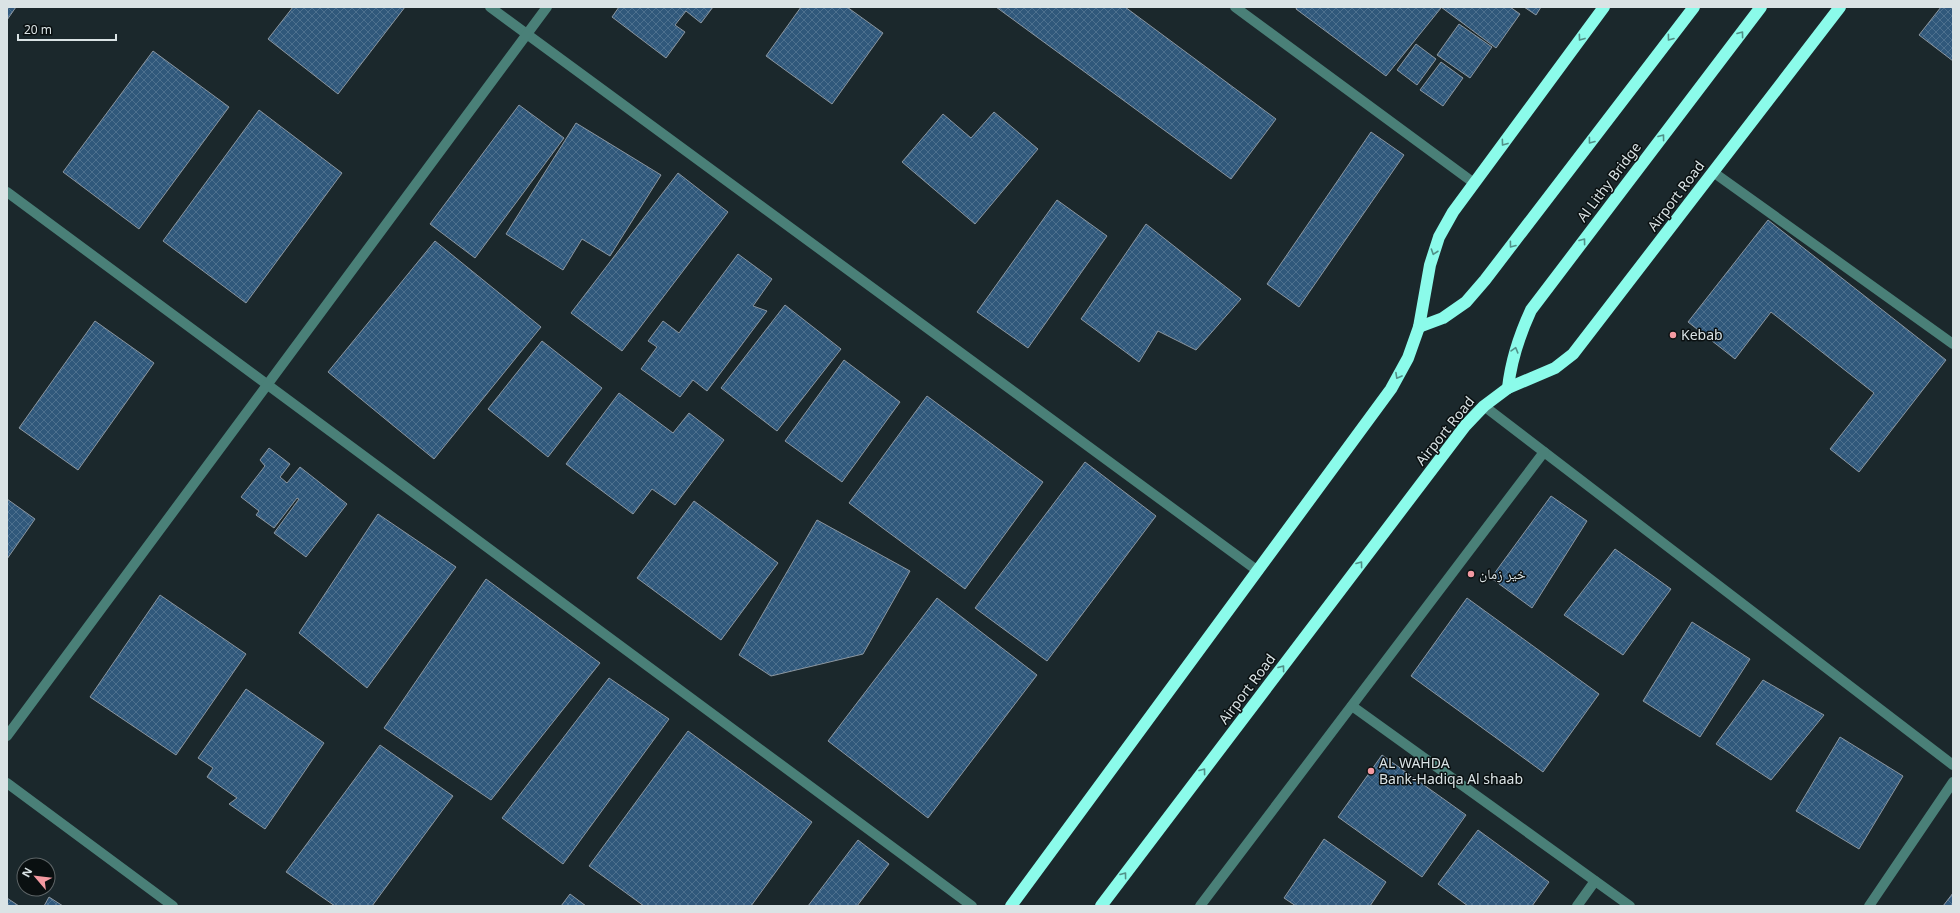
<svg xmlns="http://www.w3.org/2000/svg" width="1960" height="913" font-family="'Noto Sans','Noto Naskh Arabic',sans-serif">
  <defs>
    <pattern id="building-cross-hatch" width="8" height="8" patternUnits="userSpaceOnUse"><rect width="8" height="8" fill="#30587b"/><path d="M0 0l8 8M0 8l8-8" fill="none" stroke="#4d708e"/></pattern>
  </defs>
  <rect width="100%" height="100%" fill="#1b282c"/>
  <g fill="url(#building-cross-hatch)" stroke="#8b96a0">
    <polygon points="7,7 16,7 7,20"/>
    <polygon points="293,7 405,7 338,94 268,39"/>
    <polygon points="619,7 713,7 701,23 686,11 675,25 685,32 666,58 612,17"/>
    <polygon points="801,7 847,7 883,33 832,104 766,56"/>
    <polygon points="996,7 1125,7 1276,119 1231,179"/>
    <polygon points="1297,7 1440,7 1441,8 1386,76 1296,9"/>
    <polygon points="1441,7 1510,7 1520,14 1496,48"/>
    <polygon points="1524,7 1541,7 1536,15"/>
    <polygon points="1941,7 1953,7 1953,61 1919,35"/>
    <polygon points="1459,24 1492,47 1470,78 1437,55"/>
    <polygon points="1416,44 1436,59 1417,85 1397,70"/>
    <polygon points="153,51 229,107 139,229 63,172"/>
    <polygon points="1441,62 1463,78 1443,106 1420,90"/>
    <polygon points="519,105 564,138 475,258 430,224"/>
    <polygon points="259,110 342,173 246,303 163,241"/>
    <polygon points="994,112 1038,149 975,224 902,162 943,114 971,138"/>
    <polygon points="576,123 661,175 610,256 582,239 563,270 506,234"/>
    <polygon points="1371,132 1404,155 1299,307 1267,284"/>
    <polygon points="678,173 728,212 622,351 571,313"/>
    <polygon points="1057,200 1107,236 1028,348 977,312"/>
    <polygon points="1768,220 1946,360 1859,472 1830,449 1874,393 1771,312 1735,359 1688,322"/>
    <polygon points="1146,224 1241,299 1196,350 1158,331 1139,362 1081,319"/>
    <polygon points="435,241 541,327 434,459 328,372"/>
    <polygon points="738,254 772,279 753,306 767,311 707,391 693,380 680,397 641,369 657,347 648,341 663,321 679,333"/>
    <polygon points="785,305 841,349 777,431 721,388"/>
    <polygon points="95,321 154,363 78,470 19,428"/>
    <polygon points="542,341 602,388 548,457 488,409"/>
    <polygon points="844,360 900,402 842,482 785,441"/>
    <polygon points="619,393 673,433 689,413 724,440 675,505 652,489 633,514 566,464"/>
    <polygon points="927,396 1043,482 965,589 849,503"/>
    <polygon points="269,448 290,464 280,477 287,483 300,467 347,504 306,557 274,533 299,499 297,498 274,528 256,515 259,511 241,497 265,466 260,460"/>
    <polygon points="1085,462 1156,516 1047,661 975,608"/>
    <polygon points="1551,496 1587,521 1532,608 1491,578"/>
    <polygon points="7,499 35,519 7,559"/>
    <polygon points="694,501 778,563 721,640 637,578"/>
    <polygon points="378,514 456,567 367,688 299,633"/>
    <polygon points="817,520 910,571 863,654 771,676 739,655"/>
    <polygon points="1615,549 1671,589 1623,655 1564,615"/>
    <polygon points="486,579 600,663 491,800 384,728"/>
    <polygon points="160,595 246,654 176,755 90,697"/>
    <polygon points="937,598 1037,675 928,818 828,741"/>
    <polygon points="1467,598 1599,694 1543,772 1411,676"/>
    <polygon points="1692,622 1750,659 1700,737 1643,701"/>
    <polygon points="609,678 669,719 563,864 502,818"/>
    <polygon points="1763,680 1824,715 1771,780 1716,744"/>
    <polygon points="246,689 324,743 265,829 229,804 237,798 207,777 213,768 198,758"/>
    <polygon points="688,731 812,822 751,906 644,906 589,866"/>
    <polygon points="1840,737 1903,776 1859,849 1796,811"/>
    <polygon points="380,745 453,796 372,906 335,906 286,872"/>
    <polygon points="1382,755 1466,815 1422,877 1338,817"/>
    <polygon points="1478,830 1549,882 1532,906 1468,906 1438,884"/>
    <polygon points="1324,839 1386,882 1370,906 1296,906 1284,898"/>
    <polygon points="858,840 889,864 857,906 808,906"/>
    <polygon points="1953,893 1953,906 1943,906"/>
    <polygon points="570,894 586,906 561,906"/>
    <polygon points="49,897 63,906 44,906"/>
    <polygon points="7,898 19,906 7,906"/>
  </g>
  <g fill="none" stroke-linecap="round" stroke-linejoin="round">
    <g stroke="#4a8078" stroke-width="10">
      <polyline points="490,7 1258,571"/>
      <polyline points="1235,7 1474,183"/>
      <polyline points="1713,172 1953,344"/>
      <polyline points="7,192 972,906"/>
      <polyline points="1484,406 1953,765"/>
      <polyline points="1352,706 1630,906"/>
      <polyline points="7,736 547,7"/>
      <polyline points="7,783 173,906"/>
      <polyline points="1200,906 1544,452"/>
      <polyline points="1577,906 1595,881"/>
      <polyline points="1869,906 1953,782"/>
    </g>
    <g stroke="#8bfbea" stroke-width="12">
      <polyline points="1419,327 1443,318 1466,302 1485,280 1694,7"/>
      <path d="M1508,388C1511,360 1519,336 1531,310L1761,7"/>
      <polyline points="1011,906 1391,389 1408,358 1419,327 1430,265 1439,237 1453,212 1604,7"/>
      <polyline points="1101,906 1465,426 1484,406 1508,388 1555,368 1573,354 1840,7"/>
    </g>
  </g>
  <defs><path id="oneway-chevron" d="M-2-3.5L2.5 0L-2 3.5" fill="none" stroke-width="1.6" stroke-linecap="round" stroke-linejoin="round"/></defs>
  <g stroke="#519188">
    <use href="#oneway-chevron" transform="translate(1741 34) rotate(-53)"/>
    <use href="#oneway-chevron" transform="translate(1581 38) rotate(126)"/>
    <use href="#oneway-chevron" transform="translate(1670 38) rotate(127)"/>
    <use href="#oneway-chevron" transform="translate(1662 137) rotate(-53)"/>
    <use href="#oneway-chevron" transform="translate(1591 141) rotate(127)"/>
    <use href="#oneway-chevron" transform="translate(1504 143) rotate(126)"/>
    <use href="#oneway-chevron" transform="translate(1583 241) rotate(-53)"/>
    <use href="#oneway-chevron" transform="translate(1512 245) rotate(127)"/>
    <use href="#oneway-chevron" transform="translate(1434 252) rotate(109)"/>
    <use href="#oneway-chevron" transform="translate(1515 350) rotate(-74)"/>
    <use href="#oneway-chevron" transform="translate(1398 376) rotate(119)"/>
    <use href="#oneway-chevron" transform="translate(1360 564) rotate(-53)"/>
    <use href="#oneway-chevron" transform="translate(1282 668) rotate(-53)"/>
    <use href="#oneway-chevron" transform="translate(1203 771) rotate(-53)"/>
    <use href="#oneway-chevron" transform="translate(1124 875) rotate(-53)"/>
  </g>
  <g fill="#f49aa2" stroke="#0a1011" stroke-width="1.5">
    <circle cx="1673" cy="335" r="4"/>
    <circle cx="1471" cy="574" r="4"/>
    <circle cx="1371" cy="771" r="4"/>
  </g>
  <g text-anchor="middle" stroke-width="3" stroke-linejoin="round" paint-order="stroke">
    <g font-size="14" fill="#dae3e5" stroke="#0a1011">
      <text transform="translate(1609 182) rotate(-53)" y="5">Al Lithy Bridge</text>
      <text transform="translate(1676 196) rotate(-53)" y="5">Airport Road</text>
      <text transform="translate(1445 431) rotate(-51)" y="5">Airport Road</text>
      <text transform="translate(1247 689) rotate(-53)" y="5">Airport Road</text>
    </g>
    <g font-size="14" fill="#dae3e5" stroke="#0a1011" text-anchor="start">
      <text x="1681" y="340">Kebab</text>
      <text x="1479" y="579">خير زمان</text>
      <text x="1379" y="768">AL WAHDA<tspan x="1379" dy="16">Bank-Hadiqa Al shaab</tspan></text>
    </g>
  </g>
  <rect width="1960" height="913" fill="none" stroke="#dae3e5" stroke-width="16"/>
  <g transform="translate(36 877) rotate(298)"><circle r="19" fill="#0a1011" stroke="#5d6466"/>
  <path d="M0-3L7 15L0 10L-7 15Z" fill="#f49aa2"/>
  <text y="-6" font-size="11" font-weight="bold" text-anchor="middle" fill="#dae3e5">N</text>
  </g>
  <path d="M18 34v6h98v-6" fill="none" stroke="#dae3e5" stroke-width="2"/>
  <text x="24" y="34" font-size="12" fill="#dae3e5" stroke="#0a1011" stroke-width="3" paint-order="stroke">20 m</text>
</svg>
